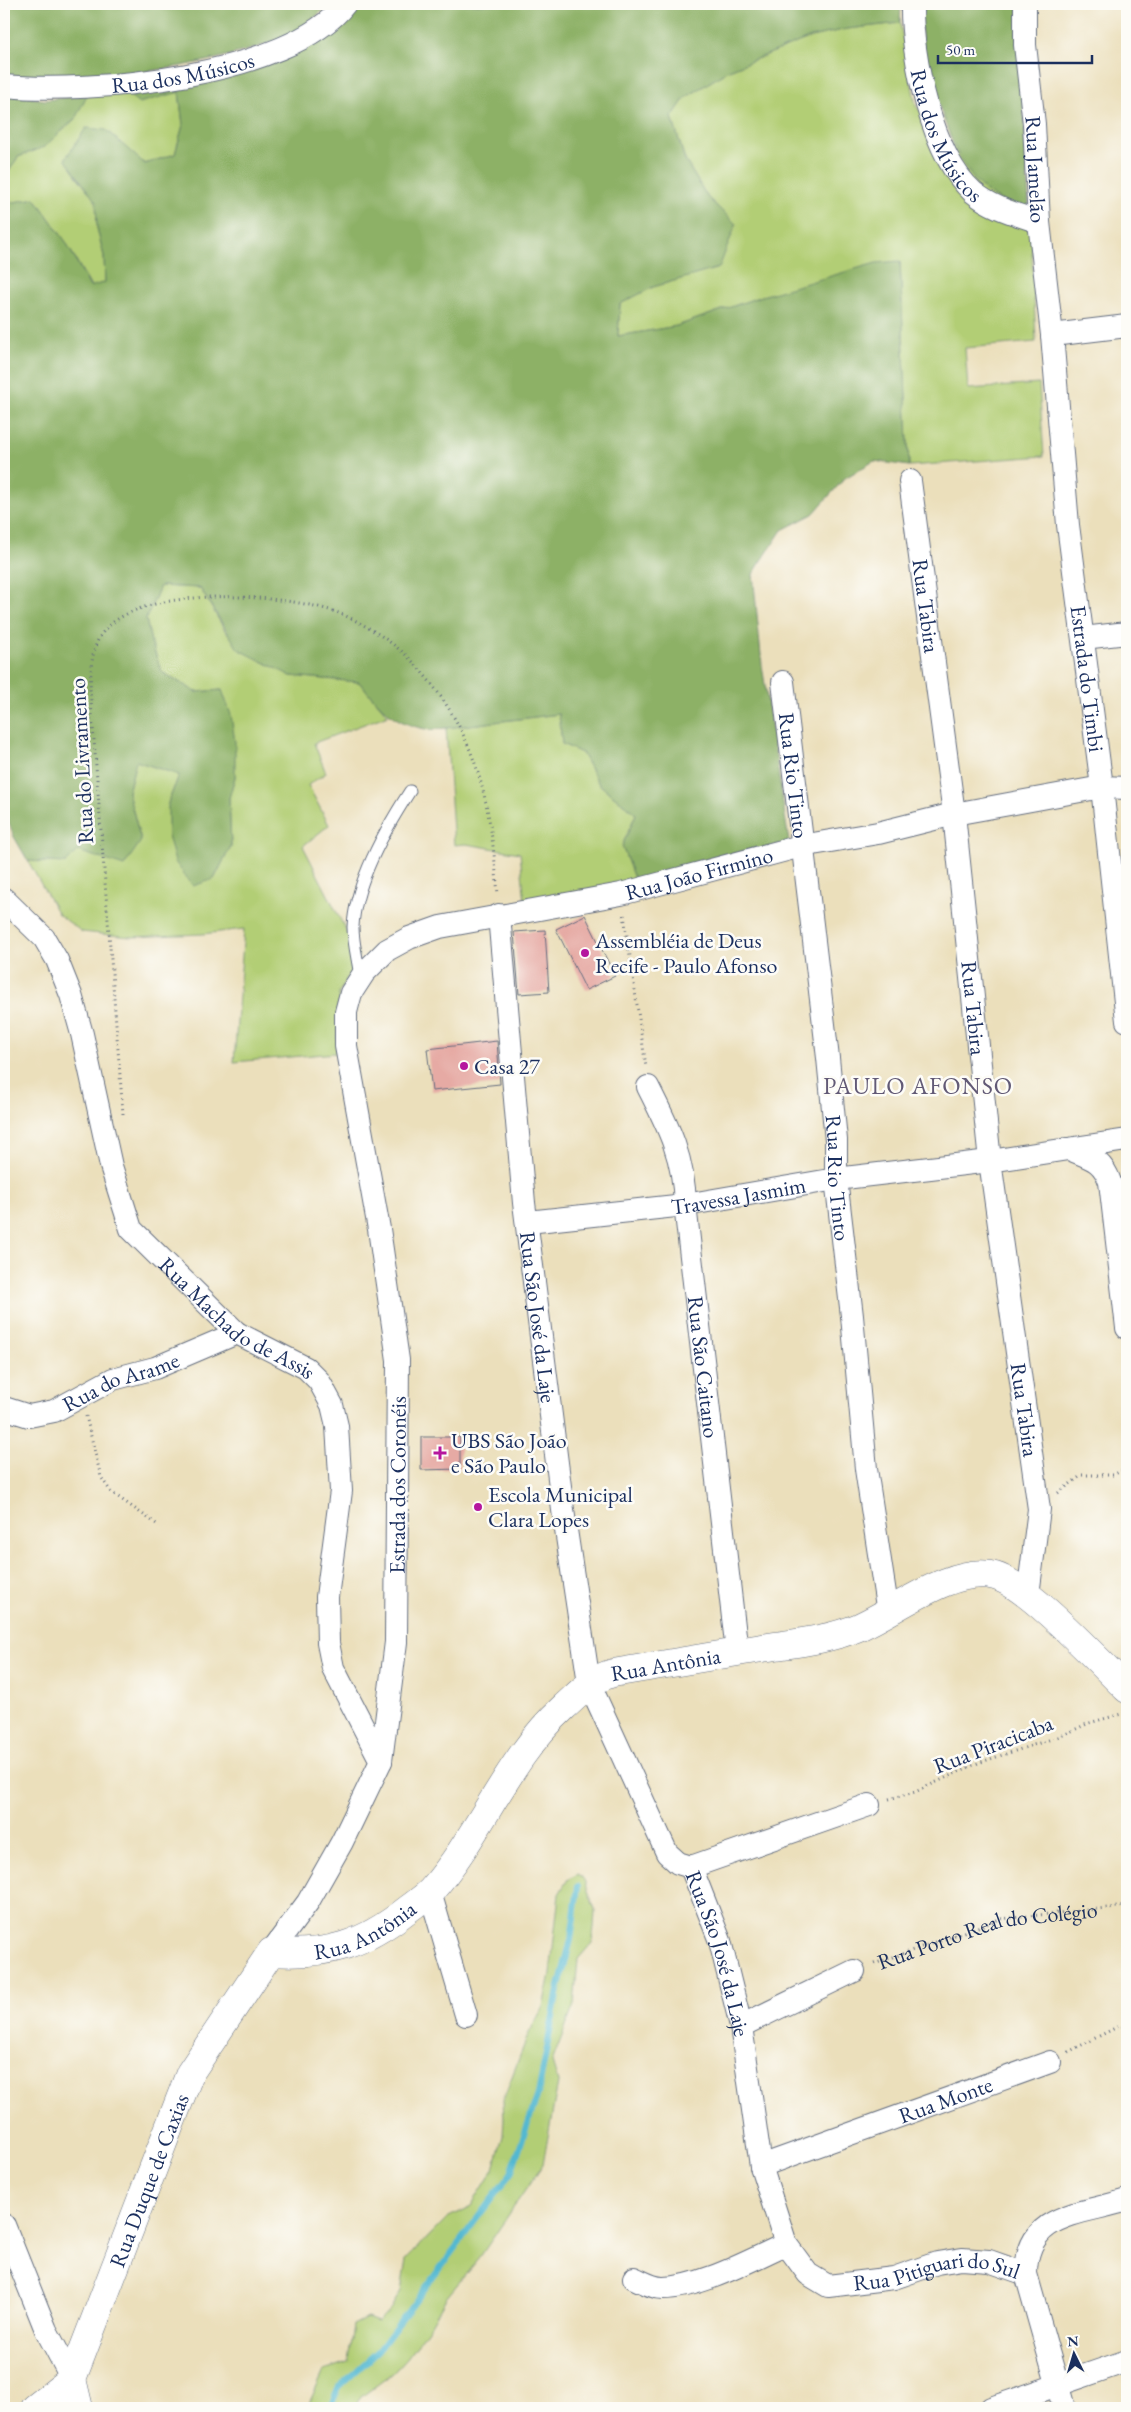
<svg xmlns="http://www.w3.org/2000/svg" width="1131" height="2412" font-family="'EB Garamond',serif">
  <rect width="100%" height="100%" fill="#fdfcf7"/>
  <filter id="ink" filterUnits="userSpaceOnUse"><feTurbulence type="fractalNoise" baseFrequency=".02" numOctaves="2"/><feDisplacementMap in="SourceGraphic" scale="10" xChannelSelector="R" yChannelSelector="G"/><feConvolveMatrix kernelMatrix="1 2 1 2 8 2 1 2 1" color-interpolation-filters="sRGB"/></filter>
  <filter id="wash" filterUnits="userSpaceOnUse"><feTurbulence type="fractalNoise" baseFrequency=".0096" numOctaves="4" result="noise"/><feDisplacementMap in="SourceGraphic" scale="20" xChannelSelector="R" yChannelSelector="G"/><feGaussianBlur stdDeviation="1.12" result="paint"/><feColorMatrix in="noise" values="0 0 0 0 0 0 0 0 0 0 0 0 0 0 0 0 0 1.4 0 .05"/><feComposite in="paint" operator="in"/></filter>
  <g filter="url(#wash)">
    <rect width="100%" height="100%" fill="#ebdfbb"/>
    <g fill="#b2ce75" stroke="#667e6a">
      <polygon points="900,23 916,106 1031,229 1036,342 965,348 968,389 1039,384 1044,456 909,466 900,261 762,296 677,326 618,336 620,304 653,287 718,268 736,224 708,198 685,160 672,117 685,98 729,70 811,37 847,29"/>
      <polygon points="125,92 160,97 179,92 183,125 175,154 144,164 106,130 75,174 97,202 97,228 104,256 105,282 91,287 66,242 35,198 4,204 4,179 18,157 44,147 87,95"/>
      <polygon points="160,586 200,588 226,632 291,676 359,682 388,715 314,743 326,773 308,785 329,825 303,846 359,956 339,993 336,1053 234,1062 244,929 203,934 131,937 82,932 58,914 28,861 66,863 78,850 141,841 128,792 136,761 179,775 168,803 214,879 231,846 229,797 235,777 222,690 196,692 162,672 151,642 146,619"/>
      <polygon points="559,714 562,744 582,753 599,784 636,814 622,846 635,881 525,902 520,853 466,844 454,845 446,728"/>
      <polygon points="579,1874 584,1880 595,1909 594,1927 592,1943 578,1959 574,2005 552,2062 558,2082 543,2164 480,2257 446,2298 429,2328 407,2358 393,2373 361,2397 353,2408 307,2408 324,2370 348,2362 353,2325 367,2318 378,2322 391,2308 401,2291 406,2260 447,2218 471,2206 494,2169 503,2136 504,2119 503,2100 528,2035 543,2007 550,1974 559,1894 568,1879"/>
    </g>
    <g fill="#8db166" stroke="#547062">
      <path d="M4,4H329C299,36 270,44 230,55C152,76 84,78 4,78Z"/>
      <path d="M352,4H901L900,23L847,29L811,37L729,70L685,98L672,117L685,160L708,198L736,224L719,268L653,287L620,304L618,336L677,326L762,296L876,263L900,261L909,466L874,461L845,478L813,514L782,530L753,574L762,665L789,842L635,881L622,846L636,814L599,784L582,753L562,744L559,714L430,730C392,723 384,710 359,682L291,676L238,649L200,588L160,586L146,619L151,642L162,672L196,692L222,690L231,715L235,742V777L229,798L231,846L214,879L193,886L175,862L168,835V803L179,775L136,761L128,792L141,841L124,866L78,851L66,863L28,861L13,835L4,808V204L35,198L66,242L90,287L105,282L104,256L97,228L96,202L65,159L86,128L106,130L145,164L175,154L183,125L179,92L139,103L125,92L240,66Z"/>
      <path d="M919,4H1018L1029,206C973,205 954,150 939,105C935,92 928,79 926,65C922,45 921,24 919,4Z"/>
      <polygon points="4,93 45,100 87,95 75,119 44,147 18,157 4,179"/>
    </g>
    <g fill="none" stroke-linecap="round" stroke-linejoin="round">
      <polyline stroke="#52b8d1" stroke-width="6" points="330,2408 339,2387 379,2350 511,2173 538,2094 558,1990 571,1940 578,1886"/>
    </g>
    <g id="blocks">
      <g fill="#e6aaa4">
        <polygon points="585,915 615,976 586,990 556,929"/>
        <polygon points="545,930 549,992 519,994 514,932"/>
        <polygon points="497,1041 500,1084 432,1091 427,1049"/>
        <polygon points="421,1437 460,1437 460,1469 421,1470"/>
      </g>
    </g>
  </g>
  <g filter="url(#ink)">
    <use href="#blocks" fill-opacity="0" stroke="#646d7f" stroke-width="1"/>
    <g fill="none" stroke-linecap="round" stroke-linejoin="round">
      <defs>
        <path id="service" d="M360,977C358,961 353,943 353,927C355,882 386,828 410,791"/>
        <g id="minor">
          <path id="s2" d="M912,4C911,57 932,155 973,192C992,208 1016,214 1039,222"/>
          <path id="s3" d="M1025,4V45L1034,124L1039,222L1052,335L1068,525L1102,787L1127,1021"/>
          <path id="s4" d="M4,86C90,94 289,77 345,4"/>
          <polyline points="1052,335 1127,326"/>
          <path id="s5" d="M910,481L954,814L990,1161L1039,1509L1028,1595"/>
          <polyline points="1083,638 1127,633"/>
          <path id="s6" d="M783,682L828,1058L836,1140V1179L852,1316L866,1469L888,1613"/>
          <path id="s7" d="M4,899L44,938L57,960L71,995L82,1034L111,1166L131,1229L237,1333L306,1368L319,1381L332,1405L337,1426L341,1491L327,1597L328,1643L333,1668L381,1761"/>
          <path id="s8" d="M499,915L524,1203L563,1510L589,1683L667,1853L678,1863L691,1867L720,1941L741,2026L761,2166L786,2244L808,2274L828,2286L894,2278L937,2263L962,2259L989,2261L1026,2274"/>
          <path id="s9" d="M648,1087C669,1128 684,1158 685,1205L737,1652"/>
          <path d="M1069,1149C1090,1158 1102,1159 1110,1182L1127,1328"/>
          <path id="s10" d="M528,1222L685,1205L836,1179L990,1161L1127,1140"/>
          <path id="s11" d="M4,1408L29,1416L54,1411L113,1379L155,1368L237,1333"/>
          <polyline points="691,1867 869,1805"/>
          <polyline points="430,1892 466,2015"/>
          <path id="s12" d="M271,1952L308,1902L342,1842L381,1761L396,1642L398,1360L379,1229L346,1046V1012L351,993L364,973L387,950L409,938L440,927L621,894L801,846L878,833L954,814L1102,787L1127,788"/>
          <polyline points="741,2026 854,1971"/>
          <path id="s13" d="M761,2166L1050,2062"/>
          <polyline points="4,2225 46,2330 72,2379"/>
          <path d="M634,2278C643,2282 653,2288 663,2288C700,2288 752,2259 786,2244"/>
          <polyline points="991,2408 1127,2361"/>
          <path d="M1064,2408L1026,2274C1026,2212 1081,2215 1127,2200"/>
        </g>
        <g id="tertiary">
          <polyline points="72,2379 79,2408"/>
          <path id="s14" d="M35,2408L72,2379L190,2073L271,1952C327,1956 363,1945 407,1910C415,1904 424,1898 431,1891C481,1834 507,1759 564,1707C580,1693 591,1679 613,1673C662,1665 712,1656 762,1648C794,1643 829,1640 859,1627C896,1611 953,1565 995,1576C1028,1585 1099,1662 1127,1689"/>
        </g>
      </defs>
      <use href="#service" stroke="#646d7f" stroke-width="13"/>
      <use href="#minor" stroke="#646d7f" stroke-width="24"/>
      <use href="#tertiary" stroke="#646d7f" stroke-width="29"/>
      <g stroke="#646d7f" stroke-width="3" stroke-dasharray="1 4" stroke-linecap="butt">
        <polyline points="624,915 646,1067"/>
        <path d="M123,1114L90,689C91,672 91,655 98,640C127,581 290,593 341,614C364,623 396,644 413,662C479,734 490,801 498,895"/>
        <polyline points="86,1416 101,1477 111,1492 158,1525"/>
        <polyline points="1058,1493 1082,1475 1113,1475 1127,1468"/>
        <polyline points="889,1799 915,1792 978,1763 1061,1736 1089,1723 1125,1713"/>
        <path id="s1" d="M874,1964L1000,1919L1127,1906"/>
        <polyline points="1068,2052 1119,2026 1127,2027"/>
      </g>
      <use href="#service" stroke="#fff" stroke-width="11"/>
      <use href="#minor" stroke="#fff" stroke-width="22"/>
      <use href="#tertiary" stroke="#fff" stroke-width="28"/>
    </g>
  </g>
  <g fill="#b5179e" stroke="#fdfcf7" stroke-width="2">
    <circle cx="585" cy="953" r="5"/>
    <circle cx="464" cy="1066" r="5"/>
    <path d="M437.5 1445.5h5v5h5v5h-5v5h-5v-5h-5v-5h5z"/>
    <circle cx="478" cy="1507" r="5"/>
  </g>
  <g text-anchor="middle" stroke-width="5" stroke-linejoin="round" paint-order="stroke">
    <g font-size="22" fill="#1b2f5e" stroke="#fdfcf7">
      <text dy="8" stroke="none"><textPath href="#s4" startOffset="180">Rua dos Músicos</textPath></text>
      <text dy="8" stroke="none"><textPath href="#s2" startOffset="138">Rua dos Músicos</textPath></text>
      <text dy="8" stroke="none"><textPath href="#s3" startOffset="166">Rua Jamelão</textPath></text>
      <text dy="8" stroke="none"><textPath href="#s5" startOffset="126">Rua Tabira</textPath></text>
      <text dy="8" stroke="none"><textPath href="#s3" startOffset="678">Estrada do Timbi</textPath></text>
      <text transform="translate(81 761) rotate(-93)" y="8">Rua do Livramento</text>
      <text dy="8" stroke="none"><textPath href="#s6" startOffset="94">Rua Rio Tinto</textPath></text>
      <text dy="8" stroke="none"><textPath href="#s12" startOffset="1374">Rua João Firmino</textPath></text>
      <text dy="8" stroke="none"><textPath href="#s5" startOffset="531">Rua Tabira</textPath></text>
      <text dy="8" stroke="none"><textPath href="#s6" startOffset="499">Rua Rio Tinto</textPath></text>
      <text dy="8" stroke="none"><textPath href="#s10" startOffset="212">Travessa Jasmim</textPath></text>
      <text dy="8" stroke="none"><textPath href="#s7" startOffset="501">Rua Machado de Assis</textPath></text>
      <text dy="8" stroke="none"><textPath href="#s8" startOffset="404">Rua São José da Laje</textPath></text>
      <text dy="8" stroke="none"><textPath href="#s9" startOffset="288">Rua São Caitano</textPath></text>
      <text dy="8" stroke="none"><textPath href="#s11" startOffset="125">Rua do Arame</textPath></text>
      <text dy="8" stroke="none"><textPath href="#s5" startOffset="936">Rua Tabira</textPath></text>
      <text dy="8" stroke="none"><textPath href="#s12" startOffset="498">Estrada dos Coronéis</textPath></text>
      <text dy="8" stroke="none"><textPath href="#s14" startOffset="1039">Rua Antônia</textPath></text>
      <text transform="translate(993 1744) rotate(-21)" y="8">Rua Piracicaba</text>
      <text dy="8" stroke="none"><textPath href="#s14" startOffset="619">Rua Antônia</textPath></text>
      <text dy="8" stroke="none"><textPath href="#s1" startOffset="118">Rua Porto Real do Colégio</textPath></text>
      <text dy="8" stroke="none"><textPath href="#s8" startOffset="1080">Rua São José da Laje</textPath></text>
      <text dy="8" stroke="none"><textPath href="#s13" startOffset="196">Rua Monte</textPath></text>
      <text dy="8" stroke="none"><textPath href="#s14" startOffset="260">Rua Duque de Caxias</textPath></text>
      <text dy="8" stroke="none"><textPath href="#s8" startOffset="1551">Rua Pitiguari do Sul</textPath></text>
    </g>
    <g font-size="22" fill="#1b2f5e" stroke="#fdfcf7" text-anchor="start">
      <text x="595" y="948">Assembléia de Deus<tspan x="595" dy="25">Recife - Paulo Afonso</tspan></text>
      <text x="474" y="1074">Casa 27</text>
      <text x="451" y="1448">UBS São João<tspan x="451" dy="25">e São Paulo</tspan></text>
      <text x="488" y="1502">Escola Municipal<tspan x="488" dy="25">Clara Lopes</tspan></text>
    </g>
    <g font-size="24" letter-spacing="1" fill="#625a76" stroke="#fdfcf7">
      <text x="918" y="1094">PAULO AFONSO</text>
    </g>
  </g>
  <rect width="1131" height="2412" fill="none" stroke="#fdfcf7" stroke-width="20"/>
  <g transform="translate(1074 2354) rotate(355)" stroke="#fdfcf7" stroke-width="4" paint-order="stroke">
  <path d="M0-4L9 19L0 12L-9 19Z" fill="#1b2f5e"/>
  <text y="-8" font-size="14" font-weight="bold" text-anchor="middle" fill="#1b2f5e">N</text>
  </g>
  <path d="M938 55v8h154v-8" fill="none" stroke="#1b2f5e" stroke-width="2.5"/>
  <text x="946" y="55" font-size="15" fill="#1b2f5e" stroke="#fdfcf7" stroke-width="4" paint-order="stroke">50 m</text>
</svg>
